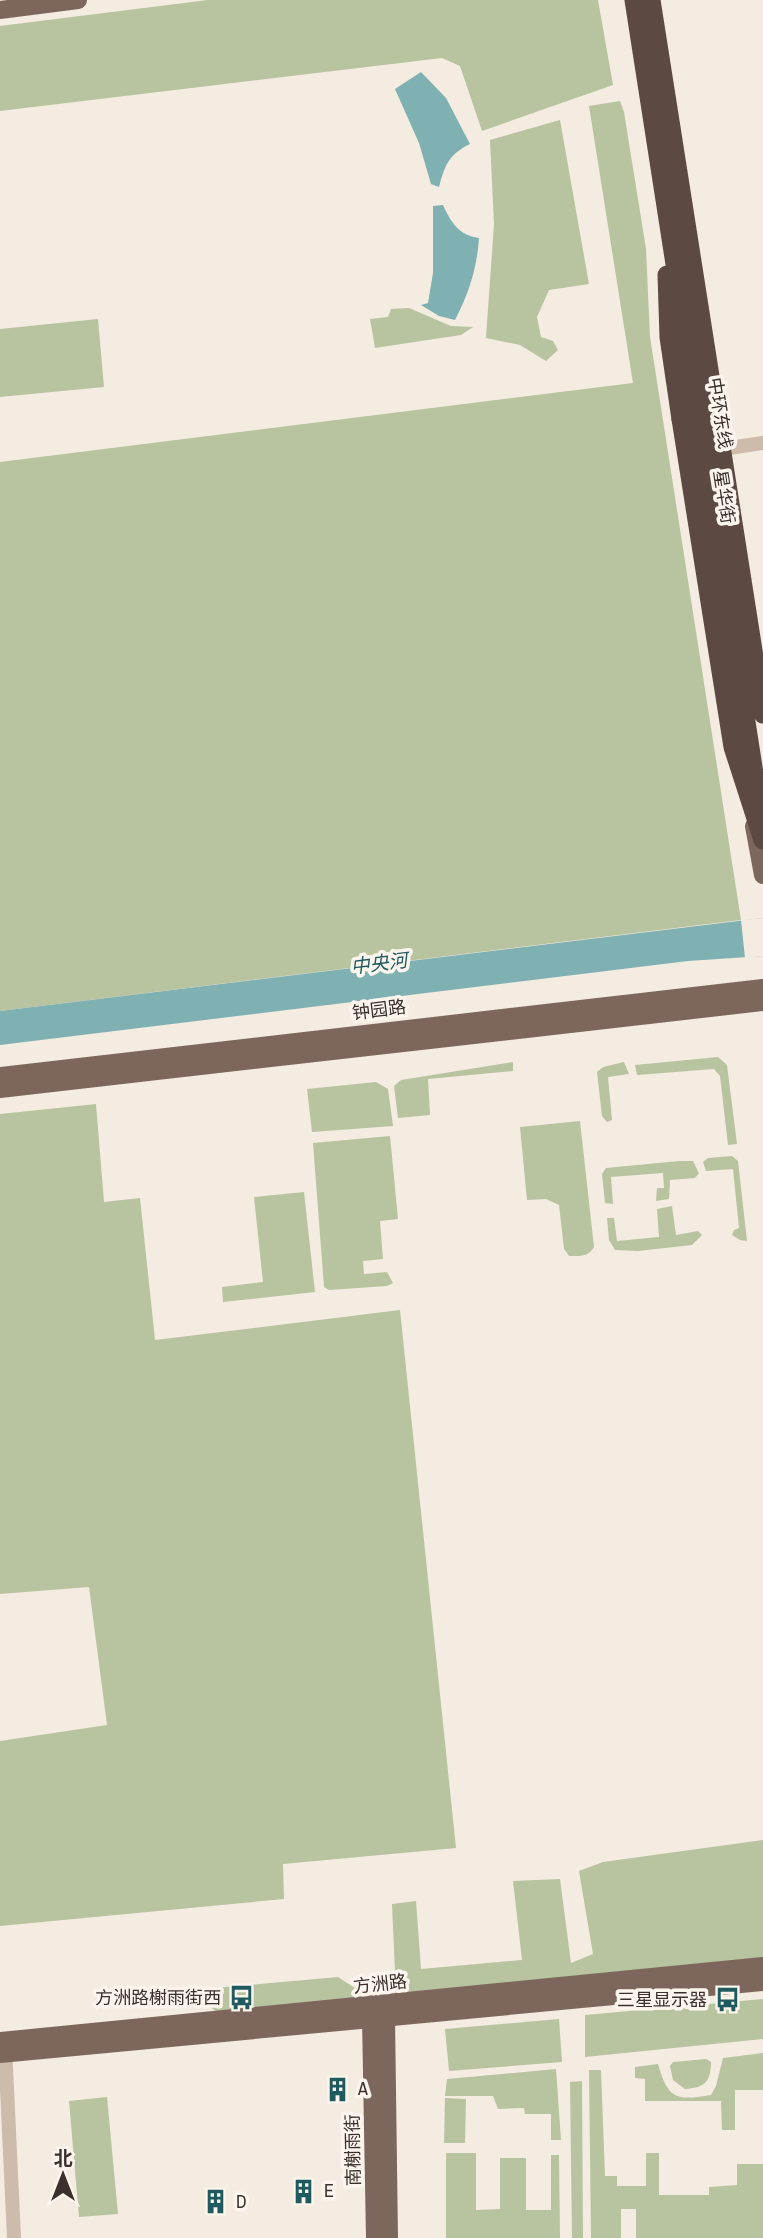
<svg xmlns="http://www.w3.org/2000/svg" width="763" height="2238" font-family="'Archivo Narrow','Noto Sans SC',sans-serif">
  <rect width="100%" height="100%" fill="#f4ebe1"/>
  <g fill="#b8c4a0">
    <polygon points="208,0 598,0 613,85 482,131 460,66 442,58 0,111 0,26"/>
    <polygon points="620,101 624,112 646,249 650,337 741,920 0,1011 0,462 633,383 589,106"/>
    <polygon points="560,120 589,284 549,290 537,317 541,337 553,341 558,350 546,361 520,345 486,338 494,224 490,140"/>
    <polygon points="409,308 451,326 473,327 461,335 375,348 370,319 388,317 391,309"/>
    <polygon points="98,319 104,387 0,397 0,329"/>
    <polygon points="718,1057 727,1065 737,1144 728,1145 720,1076 714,1069 637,1075 635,1065"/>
    <polygon points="513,1062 513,1071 428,1079 430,1115 398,1118 394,1086 401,1080"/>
    <polygon points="624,1062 629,1074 608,1077 612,1120 607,1122 602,1116 597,1072 603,1067"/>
    <polygon points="376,1082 388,1089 393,1126 312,1132 307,1089"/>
    <polygon points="96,1104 104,1202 140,1198 155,1340 400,1310 456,1848 283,1864 284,1899 0,1926 0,1741 107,1725 89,1587 0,1594 0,1114"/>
    <path d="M580,1121L594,1247C588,1257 581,1256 569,1256L564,1249L559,1205L546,1199L527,1200L520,1127Z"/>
    <polygon points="390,1136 398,1219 380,1221 383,1259 363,1261 364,1274 387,1272 393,1283 387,1286 329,1290 324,1287 313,1143"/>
    <polygon points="732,1156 738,1161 747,1241 740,1240 732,1235 734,1230 739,1228 733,1169 706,1171 703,1162 708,1158"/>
    <polygon points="679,1161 693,1161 699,1173 695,1178 670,1180 669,1199 656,1201 657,1188 664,1188 663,1173 611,1177 613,1204 605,1203 602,1174 606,1168"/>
    <polygon points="304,1192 315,1292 223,1302 222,1287 263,1282 254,1197"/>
    <polygon points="672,1206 676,1235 698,1231 702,1235 692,1245 638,1251 615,1250 609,1240 607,1218 614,1218 617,1241 659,1237 657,1209"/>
    <polygon points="763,1840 763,1959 396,1995 392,1904 416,1901 421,1969 522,1960 513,1881 560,1879 571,1963 593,1954 579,1871 603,1862"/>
    <polygon points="338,1977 358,1990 352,2003 220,2014 210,2007 214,1988"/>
    <polygon points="763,1999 763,2039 585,2057 585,2015"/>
    <polygon points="559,2019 562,2062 449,2071 445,2029"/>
    <path d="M763,2053V2090H735V2130H722L721,2101H645V2079L635,2078V2067L658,2064C668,2099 676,2101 711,2095L716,2086L723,2058Z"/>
    <path d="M706,2059L711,2062C711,2082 704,2088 685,2089L673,2080L670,2066L673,2062Z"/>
    <polygon points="556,2069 561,2140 551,2140 551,2114 525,2114 524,2108 498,2109 493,2096 445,2096 447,2079"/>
    <polygon points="589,2070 601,2070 605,2176 617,2176 617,2186 646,2186 646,2153 659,2153 659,2195 709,2195 709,2187 737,2185 737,2164 763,2164 763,2238 636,2238 636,2209 621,2209 621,2238 591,2238"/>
    <polygon points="582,2081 583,2238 572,2238 570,2082"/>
    <polygon points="107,2097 118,2214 79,2217 69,2101"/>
    <polygon points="445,2098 466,2099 465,2143 444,2143"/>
    <polygon points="446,2153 476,2153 476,2210 500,2209 500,2158 526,2158 526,2210 551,2210 551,2155 559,2155 560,2238 446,2238"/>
  </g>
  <g fill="#7fb0b2">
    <path d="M421,72L446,98L470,144C448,155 445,165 439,187L431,184L419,143L395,89Z"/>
    <path d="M443,205C451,222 458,235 479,238C477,268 469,293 455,320L439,316L421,305L428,303L433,273V206Z"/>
    <polygon points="763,918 763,956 688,961 0,1045 0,1011"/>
  </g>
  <polygon fill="#f4ebe1" points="763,918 763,956 745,958 741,920"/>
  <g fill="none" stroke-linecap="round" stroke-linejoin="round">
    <g stroke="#cdbbac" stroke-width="14">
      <polyline points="729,448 763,443"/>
      <polyline points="5,2046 14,2238"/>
    </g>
    <g stroke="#7d675c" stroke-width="18">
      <polyline points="0,10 78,0"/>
      <polyline points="754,826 763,875"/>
      <polyline points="0,1076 763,988"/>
      <polyline points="0,1089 763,1002"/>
      <polyline points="380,2008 386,2017 389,2238"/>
      <polyline points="0,2041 763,1966"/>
      <polyline points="0,2054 763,1982"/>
      <polyline points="375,2238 371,2018 376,2008"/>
    </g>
    <g stroke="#5c4a42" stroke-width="19">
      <polyline points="634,0 760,812"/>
      <polyline points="667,275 669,337 681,419"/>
    </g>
    <g stroke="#5c4a42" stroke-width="19">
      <polyline points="651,0 763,714"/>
      <polyline points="681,419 733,747 763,840"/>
    </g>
  </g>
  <defs>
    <symbol id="bus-bare" viewBox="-9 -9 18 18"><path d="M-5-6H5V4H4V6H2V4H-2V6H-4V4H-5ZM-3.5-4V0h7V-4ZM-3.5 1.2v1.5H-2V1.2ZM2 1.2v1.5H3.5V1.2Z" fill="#1f5a5e" stroke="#fbf5ee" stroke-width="2.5" paint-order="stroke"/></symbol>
    <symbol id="building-bare" viewBox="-9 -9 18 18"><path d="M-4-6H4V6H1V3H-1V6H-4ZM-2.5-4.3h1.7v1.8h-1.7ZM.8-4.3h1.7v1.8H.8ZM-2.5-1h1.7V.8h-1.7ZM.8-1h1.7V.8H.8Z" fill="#1f5a5e" stroke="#fbf5ee" stroke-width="2.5" paint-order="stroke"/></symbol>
  </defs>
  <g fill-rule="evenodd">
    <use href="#bus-bare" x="224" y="1980" width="35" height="35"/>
    <use href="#bus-bare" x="710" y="1982" width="35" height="35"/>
    <use href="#building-bare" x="320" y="2072" width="35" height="35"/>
    <use href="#building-bare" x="286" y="2174" width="35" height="35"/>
    <use href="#building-bare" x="198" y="2184" width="35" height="35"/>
  </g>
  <g text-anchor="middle" stroke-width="7" stroke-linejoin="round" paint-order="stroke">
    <g font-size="18" fill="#3b302b" stroke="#fbf5ee">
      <text transform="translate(720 413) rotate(81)" y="6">中环东线</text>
      <text transform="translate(724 497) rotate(81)" y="6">星华街</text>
      <text transform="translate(379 1010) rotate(-7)" y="6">钟园路</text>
      <text transform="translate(380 1984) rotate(-6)" y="6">方洲路</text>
      <text transform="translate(353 2150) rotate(-91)" y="6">南榭雨街</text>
    </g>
    <g font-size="18" fill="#3b302b" stroke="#fbf5ee" text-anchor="start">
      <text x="221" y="2004" text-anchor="end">方洲路榭雨街西</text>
      <text x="707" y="2006" text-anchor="end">三星显示器</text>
      <text x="358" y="2095">A</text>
      <text x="324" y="2197">E</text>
      <text x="236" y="2208">D</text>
    </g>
    <g font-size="19" font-style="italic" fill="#1f5a5e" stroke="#fbf5ee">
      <text transform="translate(379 963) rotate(-7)" y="7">中央河</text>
    </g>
  </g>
  <g transform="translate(63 2175)" stroke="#fbf5ee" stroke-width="5" paint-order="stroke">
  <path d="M0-5L12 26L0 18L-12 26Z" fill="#3b302b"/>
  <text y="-10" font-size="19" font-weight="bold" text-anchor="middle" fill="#3b302b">北</text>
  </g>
</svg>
